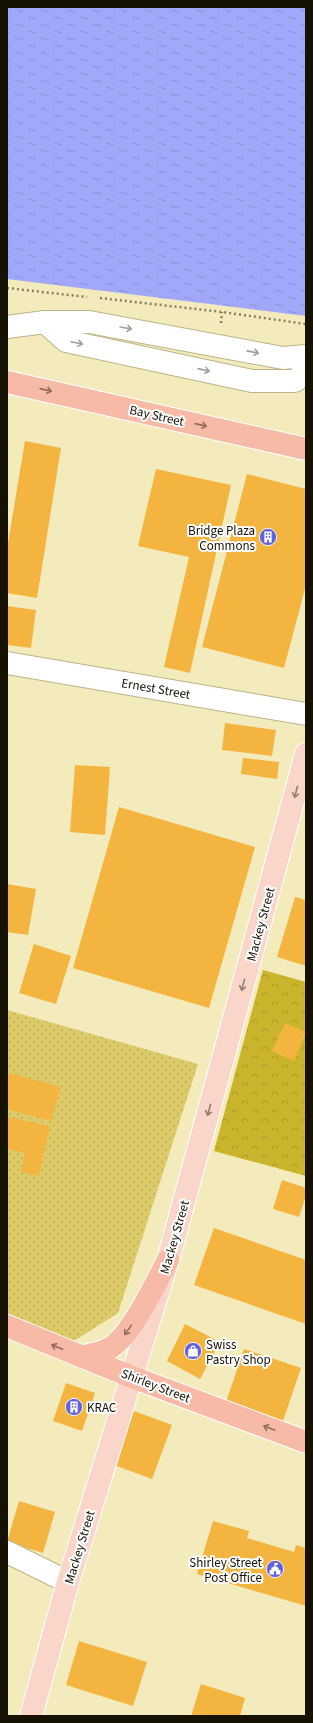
<svg xmlns="http://www.w3.org/2000/svg" width="313" height="1723" font-family="'Source Sans 3',sans-serif">
  <defs>
    <pattern id="grass-dots" width="8" height="8" patternUnits="userSpaceOnUse"><rect width="8" height="8" fill="#ddcb69"/><path d="M2 2h.1M6 6h.1" fill="none" stroke="#bdad59" stroke-width="1.8" stroke-linecap="round"/></pattern>
    <pattern id="forest-crowns" width="20" height="18" patternUnits="userSpaceOnUse"><rect width="20" height="18" fill="#cab42c"/><path d="M2 6a3 3 0 1 1 6 0M12 15a3 3 0 1 1 6 0" fill="none" stroke="#ad9a26"/></pattern>
    <pattern id="water-ripples" width="26" height="14" patternUnits="userSpaceOnUse"><rect width="26" height="14" fill="#a1a8f9"/><path d="M2 4q2-2 4 0t4 0M15 11q2-2 4 0t4 0" fill="none" stroke="#8a90d4"/></pattern>
  </defs>
  <rect width="100%" height="100%" fill="#f3ebbc"/>
  <polygon fill="url(#grass-dots)" points="7,1010 198,1064 118,1313 74,1341 7,1313"/>
  <polygon fill="url(#forest-crowns)" points="263,970 306,982 306,1176 214,1151"/>
  <polygon fill="url(#water-ripples)" points="7,7 306,7 306,316 7,279"/>
  <g fill="#f3b53f">
    <polygon points="25,441 61,448 37,598 7,593 7,549"/>
    <polygon points="156,469 231,485 190,673 164,667 189,557 138,546"/>
    <polygon points="247,474 306,489 306,585 284,668 202,647"/>
    <polygon points="7,606 36,610 31,648 7,645"/>
    <polygon points="225,723 276,730 272,756 222,750"/>
    <polygon points="243,758 279,762 277,779 241,774"/>
    <polygon points="75,765 110,767 105,835 70,832"/>
    <polygon points="119,807 255,847 209,1008 73,968"/>
    <polygon points="7,884 36,889 28,935 7,932"/>
    <polygon points="295,897 306,900 306,966 277,957"/>
    <polygon points="34,944 71,956 56,1004 19,993"/>
    <polygon points="285,1023 306,1032 294,1061 272,1051"/>
    <polygon points="9,1073 61,1087 51,1121 7,1109 7,1080"/>
    <polygon points="7,1117 50,1126 39,1176 21,1172 25,1153 7,1149"/>
    <polygon points="282,1180 306,1188 306,1196 299,1217 273,1209"/>
    <polygon points="214,1228 306,1260 306,1324 194,1285"/>
    <polygon points="185,1324 220,1342 200,1379 167,1361"/>
    <polygon points="244,1349 301,1368 283,1421 226,1402"/>
    <polygon points="66,1383 95,1393 82,1431 53,1421"/>
    <polygon points="134,1411 172,1425 152,1479 114,1465"/>
    <polygon points="19,1501 55,1512 43,1553 7,1542"/>
    <polygon points="213,1521 249,1531 247,1538 294,1552 296,1545 306,1548 306,1606 197,1574"/>
    <polygon points="79,1641 147,1662 133,1706 66,1685"/>
    <polygon points="201,1684 245,1698 240,1716 191,1716"/>
  </g>
  <g fill="none" stroke-linecap="round" stroke-linejoin="round">
    <defs>
      <g id="minor">
        <polyline points="45,322 66,341 252,381 295,381 306,371"/>
        <polyline points="7,327 45,322 89,322 283,358 306,356"/>
        <polyline points="7,663 306,714"/>
        <polyline points="7,1552 68,1582"/>
      </g>
      <polyline id="major" points="31,1716 68,1582 168,1260 306,754"/>
      <g id="highway">
        <polyline points="7,382 306,449"/>
        <polyline points="7,1326 132,1377 306,1442"/>
        <path d="M82,1357C90,1354 100,1353 108,1349C130,1339 156,1282 168,1260"/>
      </g>
    </defs>
    <use href="#minor" stroke="#bcb488" stroke-width="24"/>
    <use href="#major" stroke="#fff" stroke-width="24"/>
    <use href="#highway" stroke="#fff" stroke-width="24"/>
    <g stroke="#858061" stroke-width="2.5" stroke-dasharray="2 3" stroke-linecap="butt">
      <polyline points="7,288 87,297"/>
      <polyline points="100,298 222,312 306,324"/>
      <polyline points="221,323 222,312"/>
    </g>
    <use href="#minor" stroke="#fff" stroke-width="22"/>
    <use href="#major" stroke="#fad6ca" stroke-width="22"/>
    <use href="#highway" stroke="#f7baa6" stroke-width="22"/>
  </g>
  <defs><path id="oneway-shaft" d="M-6 0H5M1.5-3L5.5 0L1.5 3" fill="none" stroke-width="1.6" stroke-linecap="round" stroke-linejoin="round"/></defs>
  <g stroke="#a1a09a">
    <use href="#oneway-shaft" transform="translate(126 328) rotate(10)"/>
    <use href="#oneway-shaft" transform="translate(77 343) rotate(12)"/>
    <use href="#oneway-shaft" transform="translate(253 352) rotate(11)"/>
    <use href="#oneway-shaft" transform="translate(204 370) rotate(13)"/>
  </g>
  <g stroke="#916e5d">
    <use href="#oneway-shaft" transform="translate(46 390) rotate(13)"/>
    <use href="#oneway-shaft" transform="translate(201 425) rotate(13)"/>
    <use href="#oneway-shaft" transform="translate(128 1330) rotate(125)"/>
    <use href="#oneway-shaft" transform="translate(57 1347) rotate(-157)"/>
    <use href="#oneway-shaft" transform="translate(269 1428) rotate(-160)"/>
  </g>
  <g stroke="#937e70">
    <use href="#oneway-shaft" transform="translate(296 792) rotate(105)"/>
    <use href="#oneway-shaft" transform="translate(243 985) rotate(105)"/>
    <use href="#oneway-shaft" transform="translate(209 1110) rotate(105)"/>
  </g>
  <defs>
    <symbol id="building-disc" viewBox="-11 -11 22 22"><circle r="9.5" fill="#6362db" stroke="#fff"/><path d="M-4-6H4V6H1V3H-1V6H-4ZM-2.5-4.3h1.7v1.8h-1.7ZM.8-4.3h1.7v1.8H.8ZM-2.5-1h1.7V.8h-1.7ZM.8-1h1.7V.8H.8Z" fill="#fff"/></symbol>
    <symbol id="shop-disc" viewBox="-11 -11 22 22"><circle r="9.5" fill="#6362db" stroke="#fff"/><path d="M-5-2.5h2.3a2.7 3.5 0 0 1 5.4 0H5L5.5 6h-11ZM-1.5-2.5h3a1.5 2.3 0 0 0-3 0Z" fill="#fff"/></symbol>
    <symbol id="civic-disc" viewBox="-11 -11 22 22"><circle r="9.5" fill="#6362db" stroke="#fff"/><path d="M-.6-6.5H3V-4.5H.6V-3L4-1V1h2V6H-6V1h2V-1L-.6-3ZM-1.2 2.5V6h2.4V2.5Z" fill="#fff"/></symbol>
  </defs>
  <g fill-rule="evenodd">
    <use href="#building-disc" x="258" y="527" width="20" height="20"/>
    <use href="#shop-disc" x="183" y="1341" width="20" height="20"/>
    <use href="#building-disc" x="64" y="1397" width="20" height="20"/>
    <use href="#civic-disc" x="265" y="1559" width="20" height="20"/>
  </g>
  <g text-anchor="middle" stroke-width="4" stroke-linejoin="round" paint-order="stroke">
    <g font-size="13" fill="#151203" stroke="#fff">
      <text transform="translate(157 415) rotate(13)" y="5">Bay Street</text>
      <text transform="translate(156 688) rotate(10)" y="5">Ernest Street</text>
      <text transform="translate(260 924) rotate(-75)" y="5">Mackey Street</text>
      <text transform="translate(174 1237) rotate(-74)" y="5">Mackey Street</text>
      <text transform="translate(156 1385) rotate(21)" y="5">Shirley Street</text>
      <text transform="translate(79 1547) rotate(-73)" y="5">Mackey Street</text>
    </g>
    <g font-size="13" fill="#151203" stroke="#fff" text-anchor="end">
      <text x="255" y="535">Bridge Plaza<tspan x="255" dy="15">Commons</tspan></text>
      <text x="206" y="1349" text-anchor="start">Swiss<tspan x="206" dy="15">Pastry Shop</tspan></text>
      <text x="87" y="1412" text-anchor="start">KRAC</text>
      <text x="262" y="1567">Shirley Street<tspan x="262" dy="15">Post Office</tspan></text>
    </g>
  </g>
  <rect width="313" height="1723" fill="none" stroke="#151203" stroke-width="16"/>
</svg>
